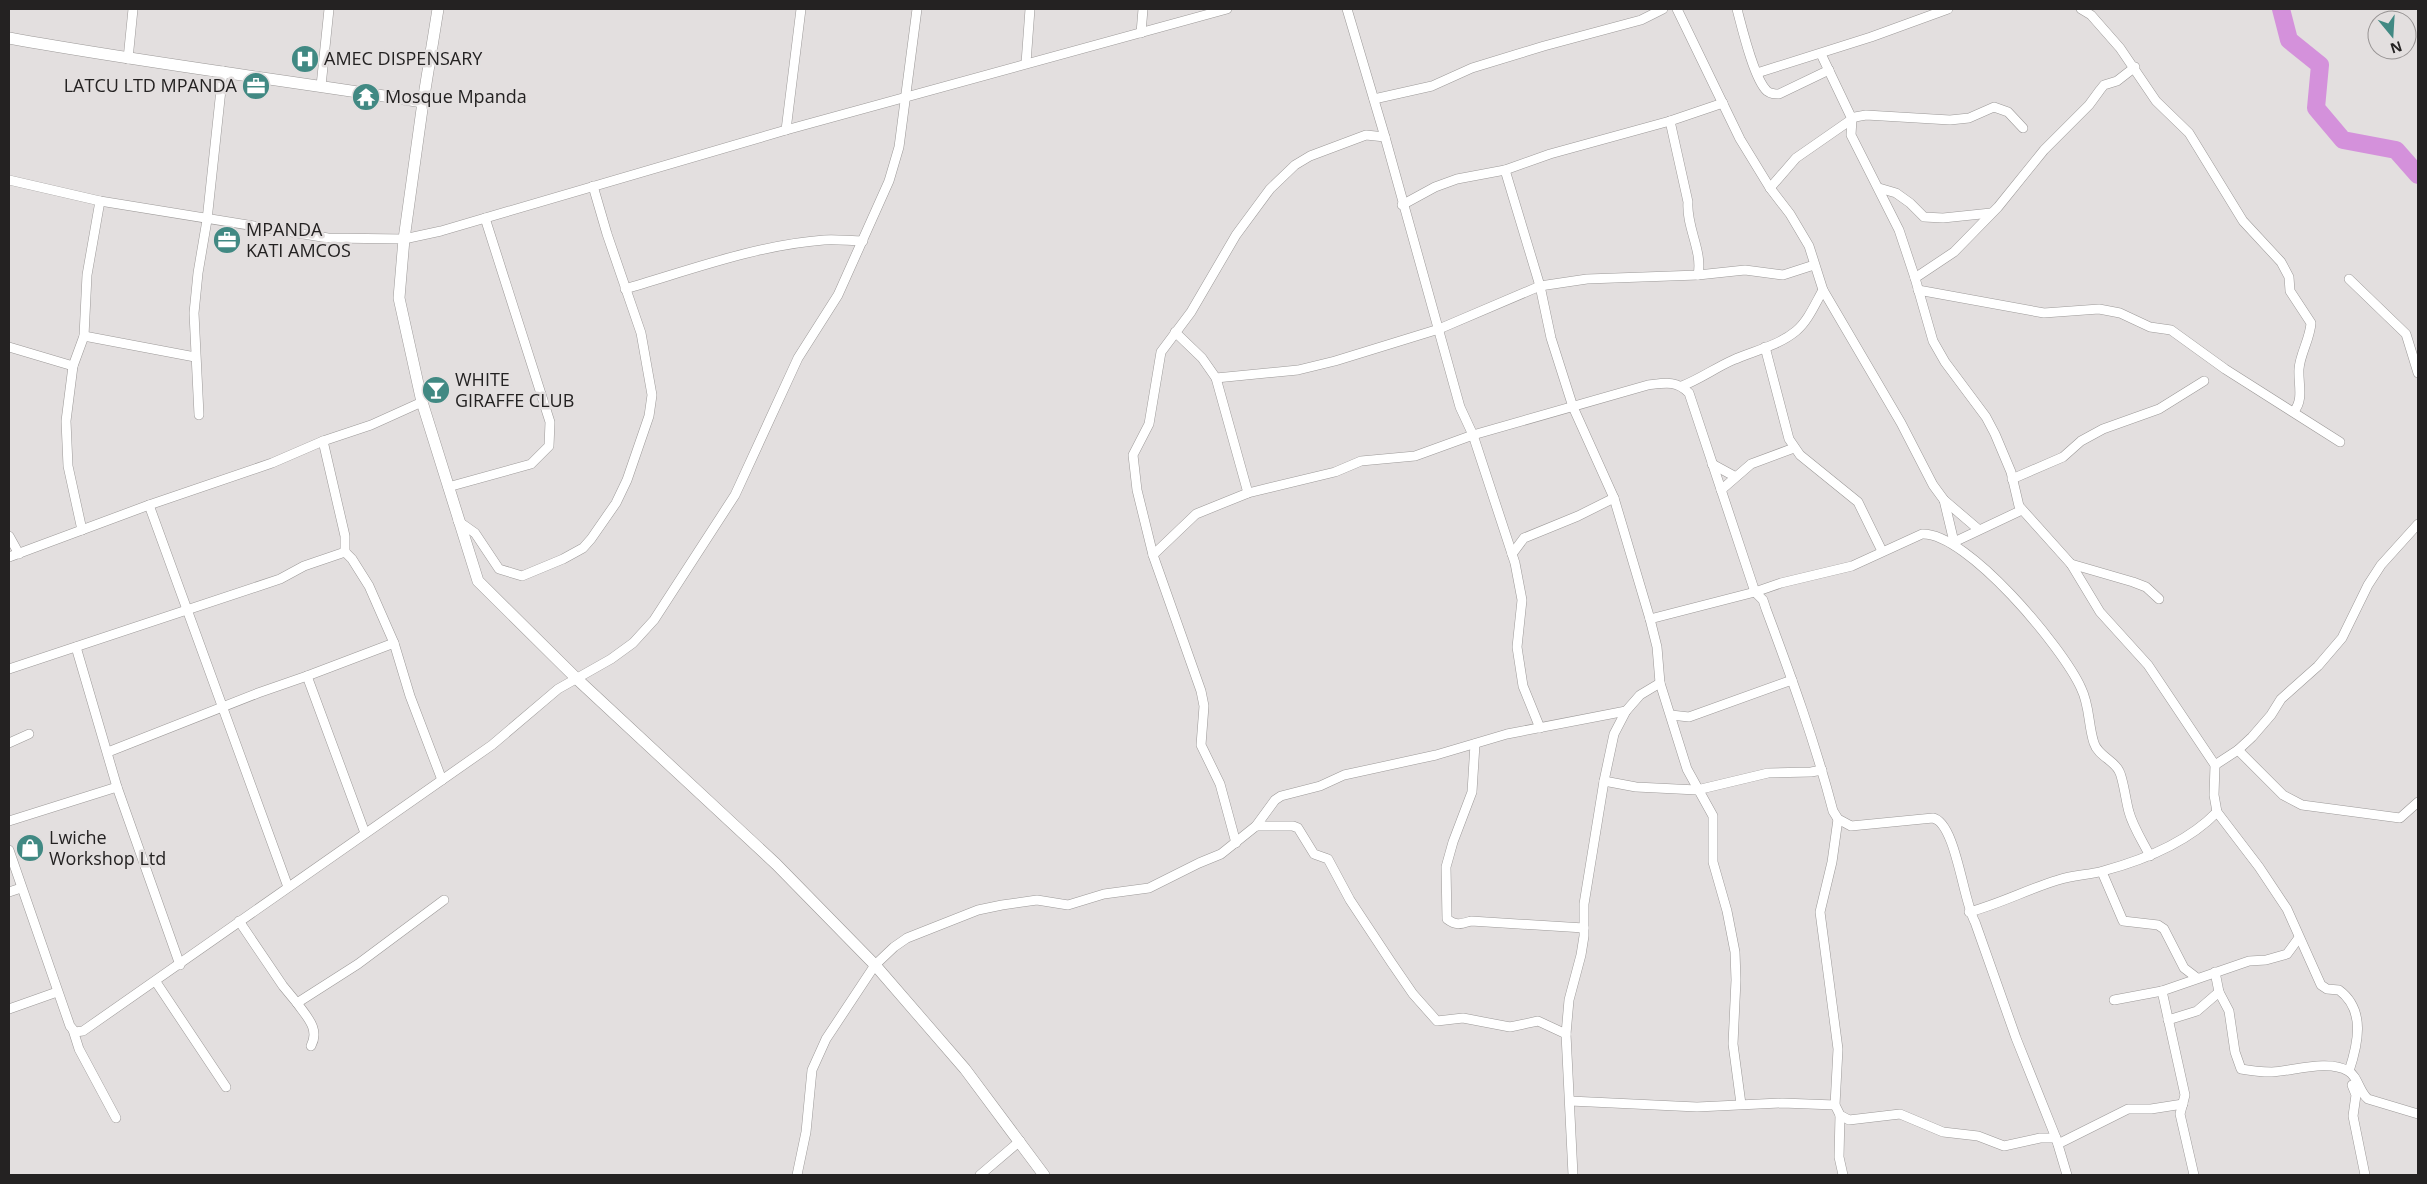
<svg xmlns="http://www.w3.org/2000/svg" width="2427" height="1184" font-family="'Open Sans',sans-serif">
  <rect width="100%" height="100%" fill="#e3dfdf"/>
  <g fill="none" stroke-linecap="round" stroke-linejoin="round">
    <polyline stroke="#d491db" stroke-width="18" points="2281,9 2289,40 2320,65 2316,108 2343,140 2396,150 2418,175"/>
    <defs>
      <g id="minor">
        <polyline points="1347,9 1385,137 1460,407 1473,435 1515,563 1522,600 1517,647 1523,686 1540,728"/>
        <polyline points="1677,9 1740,139 1770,188 1790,214 1809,246 1823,290 1901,423 1933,485 1944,500 1978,529"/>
        <path d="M1737,9C1742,28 1754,79 1767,91C1771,94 1774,94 1779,94L1829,70"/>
        <path d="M2081,9L2091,15L2120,48L2156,101L2189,133L2243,221L2281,262L2289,277L2290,291L2311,323C2310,339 2300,354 2299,369C2298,383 2304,400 2294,411"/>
        <polyline points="1141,33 1143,9"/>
        <polyline points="1821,54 1852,119 1851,135 1899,230 1915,278"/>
        <polyline points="128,59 133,9"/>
        <polyline points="1026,63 1030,9"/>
        <path d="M2135,67L2117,81L2104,85L2100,90L2089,105L2044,150L1998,207L1954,252L1915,278L1933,341L1945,362L1986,417L1995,434L2011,472L2019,506L2071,564L2100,612L2148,665L2215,765L2214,795L2217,812L2259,867L2287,909L2321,985L2327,989L2339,990C2366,1010 2358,1044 2349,1071"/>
        <polyline points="1757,73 1871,37 1948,9"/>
        <polyline points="321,86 329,9"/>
        <polyline points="1374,99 1432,86 1472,68 1544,46 1641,20 1663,9"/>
        <path d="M1670,121L1688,202C1686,227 1703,251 1698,275"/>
        <polyline points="786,130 801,9"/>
        <polyline points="1505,170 1540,286 1551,338 1573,407 1614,498 1650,619 1657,647 1660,683 1687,769 1713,816 1713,862 1727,911 1735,952 1736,980 1733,1044 1741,1104"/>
        <polyline points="9,180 100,201 328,238 404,239 441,231 786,130 1227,9"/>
        <polyline points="1770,188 1796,158 1855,117 1866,115 1950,120 1969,118 1994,107 2008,112 2023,128"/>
        <polyline points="1879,188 1896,193 1910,203 1924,217 1943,218 1991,213"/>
        <polyline points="1402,205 1435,187 1457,179 1505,170 1550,154 1670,121 1723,103"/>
        <polyline points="2349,279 2406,334 2418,373"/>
        <path d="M625,289C690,270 757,245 824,240C837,239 850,241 863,241"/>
        <polyline points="1918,290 2044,313 2099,309 2120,313 2150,327 2171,330 2225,369 2340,442"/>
        <polyline points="1175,332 1202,358 1216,378 1248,493"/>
        <polyline points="84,336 195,357"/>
        <polyline points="9,347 73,366"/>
        <polyline points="1765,347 1789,439 1800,455 1858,502 1882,551"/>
        <polyline points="1216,378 1298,370 1335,361 1439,329 1540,286 1587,279 1698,275 1745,270 1783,275 1814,265"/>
        <path d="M1682,386C1700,379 1715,368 1733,360C1753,351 1778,346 1796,331C1808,321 1815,304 1823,290"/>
        <polyline points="199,415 194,313 198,273 207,220 223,71"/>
        <polyline points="323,441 345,536 345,552"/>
        <polyline points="1712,464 1734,476"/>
        <polyline points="2012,479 2063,457 2081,441 2103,429 2159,409 2204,381"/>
        <polyline points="448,487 531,464 549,446 550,422 485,218"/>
        <polyline points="1721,490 1751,464 1794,448"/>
        <polyline points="1944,500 1954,542"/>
        <polyline points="149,505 288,887"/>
        <polyline points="458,521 475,533 499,569 522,576 563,559 583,548 591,539 616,503 627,480 649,416 652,395 641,333 607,234 593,186"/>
        <polyline points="82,530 68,466 66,421 73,366 84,336 87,275 100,201"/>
        <polyline points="9,536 19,554"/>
        <polyline points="1952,543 2022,510"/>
        <polyline points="1512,554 1524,538 1578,516 1614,498"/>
        <path d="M1153,555L1196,514L1248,493L1335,472L1361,461L1415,456L1473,435L1648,385C1665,383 1676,380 1689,393L1755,592L1763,600L1766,609C1791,676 1815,742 1833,811L1838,819L1851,826L1933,818C1956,823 1963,901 1975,922L2016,1038L2056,1138L2067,1175"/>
        <polyline points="9,557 149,505 272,463 323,441 371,425 422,402"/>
        <polyline points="2071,564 2133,582 2146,587 2159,599"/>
        <path d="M1650,619L1755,592L1781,583L1852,566L1922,534C1967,532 2063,648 2081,688C2090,706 2088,725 2094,743C2098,756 2114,760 2119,771C2123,777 2126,802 2129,812C2133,827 2143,842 2150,856"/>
        <polyline points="76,647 117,787 180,965"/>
        <polyline points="9,669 280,579 304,566 345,552 352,559 369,586 394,643 410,696 442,780"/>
        <polyline points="307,676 394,643"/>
        <polyline points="1671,715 1689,717 1792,680"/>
        <polyline points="9,743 29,734"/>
        <path d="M1475,744L1472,792L1453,842L1446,867L1447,919C1456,926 1461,924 1471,921L1584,928"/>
        <polyline points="2238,750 2283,795 2302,805 2400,818 2418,802"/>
        <polyline points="108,752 258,693 307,676 365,833"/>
        <polyline points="2215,765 2238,750 2252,737 2271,715 2281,699 2318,666 2342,638 2368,585 2381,565 2418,524"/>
        <polyline points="1604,781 1636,787 1697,790 1768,773 1811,772 1822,770"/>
        <polyline points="1838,819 1832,862 1820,912 1838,1049 1835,1105 1840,1115 1849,1120 1900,1114 1943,1132 1978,1136 2004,1146 2040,1138 2056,1138"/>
        <polyline points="9,821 117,787"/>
        <polyline points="1256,826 1293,826 1298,828 1314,854 1328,859 1350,900 1391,962 1413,994 1437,1021 1463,1018 1510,1027 1538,1021 1566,1034"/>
        <polyline points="1236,843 1220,784 1201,745 1204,706 1201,691 1153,555 1137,490 1133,455 1149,424 1161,352 1191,312 1236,235 1270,189 1295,165 1310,156 1366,135 1385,137"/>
        <polyline points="9,850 70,1026 75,1032 83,1031 492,745 558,689 611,659 633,643 654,620 735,495 798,358 838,295 889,181 899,147 917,9"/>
        <polyline points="2102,872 2123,921 2158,925 2164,929 2184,968 2197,978"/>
        <polyline points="9,892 21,888"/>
        <path d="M1969,912C2000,904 2028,889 2058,880C2073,875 2089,875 2103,871C2144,860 2187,843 2217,812"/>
        <polyline points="239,921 283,986 297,1003 358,964 444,900"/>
        <path d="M2215,972L2219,992L2229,1011L2235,1052L2241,1069C2252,1071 2262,1072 2272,1072C2293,1071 2329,1059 2348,1071C2358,1076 2359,1092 2368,1099L2418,1114"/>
        <polyline points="156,982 226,1087"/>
        <polyline points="2162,991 2185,1095 2180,1114 2194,1175"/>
        <polyline points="2114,1000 2162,991 2249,961 2266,960 2287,954 2298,939"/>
        <path d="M297,1003C307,1017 320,1029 311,1046"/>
        <polyline points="9,1009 57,992"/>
        <polyline points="2168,1020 2197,1011 2219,992"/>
        <polyline points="73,1030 79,1049 116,1118"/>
        <polyline points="2352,1085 2356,1095 2353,1116 2365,1175"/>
        <polyline points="1570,1101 1697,1107 1782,1103 1835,1105"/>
        <polyline points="1840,1115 1839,1157 1843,1175"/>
        <polyline points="2058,1144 2128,1109 2151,1109 2183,1104"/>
        <polyline points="797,1175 806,1132 812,1070 826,1039 875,965 894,947 907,938 978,910 1002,905 1037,900 1068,905 1104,894 1149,888 1199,863 1221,854 1256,826 1275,800 1281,796 1320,786 1344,775 1436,755 1507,734 1626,711"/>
        <polyline points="980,1175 1020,1141"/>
        <polyline points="1573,1175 1566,1034 1569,1000 1581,955 1584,936 1584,904 1604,781 1614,734 1626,711 1640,695 1660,683"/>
      </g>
      <g id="tertiary">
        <polyline points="438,9 423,102 404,239 399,298 422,402 478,581 577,679 776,864 875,965 965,1069 1044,1175"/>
        <path d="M9,38C146,63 285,80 423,102"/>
      </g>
    </defs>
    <use href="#minor" stroke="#9c9998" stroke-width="10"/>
    <use href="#tertiary" stroke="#9c9998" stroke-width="12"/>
    <use href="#minor" stroke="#fff" stroke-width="9"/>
    <use href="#tertiary" stroke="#fff" stroke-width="11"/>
  </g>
  <defs>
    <symbol id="hospital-disc" viewBox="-11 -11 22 22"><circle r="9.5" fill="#418983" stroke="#e3dfdf"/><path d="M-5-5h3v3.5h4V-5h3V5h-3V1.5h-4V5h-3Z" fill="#fff"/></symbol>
    <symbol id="office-disc" viewBox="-11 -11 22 22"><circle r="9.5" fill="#418983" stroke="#e3dfdf"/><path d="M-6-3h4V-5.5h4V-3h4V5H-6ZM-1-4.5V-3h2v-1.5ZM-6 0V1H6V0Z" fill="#fff"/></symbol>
    <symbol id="temple-disc" viewBox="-11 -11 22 22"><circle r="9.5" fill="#418983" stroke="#e3dfdf"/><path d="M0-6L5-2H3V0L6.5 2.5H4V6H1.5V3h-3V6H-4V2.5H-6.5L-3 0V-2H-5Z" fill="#fff"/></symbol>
    <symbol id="bar-disc" viewBox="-11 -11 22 22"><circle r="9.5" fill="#418983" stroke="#e3dfdf"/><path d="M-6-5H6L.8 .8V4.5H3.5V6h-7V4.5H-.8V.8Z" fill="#fff"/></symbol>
    <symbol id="shop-disc" viewBox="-11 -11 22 22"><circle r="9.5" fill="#418983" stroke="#e3dfdf"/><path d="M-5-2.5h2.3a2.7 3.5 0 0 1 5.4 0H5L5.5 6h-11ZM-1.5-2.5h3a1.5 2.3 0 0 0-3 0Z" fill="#fff"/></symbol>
  </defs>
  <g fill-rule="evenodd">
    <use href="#hospital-disc" x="289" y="43" width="32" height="32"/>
    <use href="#office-disc" x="240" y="70" width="32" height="32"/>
    <use href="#temple-disc" x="350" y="81" width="32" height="32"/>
    <use href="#office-disc" x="211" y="224" width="32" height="32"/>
    <use href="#bar-disc" x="420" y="374" width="32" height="32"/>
    <use href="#shop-disc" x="14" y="832" width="32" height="32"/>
  </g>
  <g text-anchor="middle" stroke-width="5" stroke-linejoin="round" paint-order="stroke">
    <g font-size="18" fill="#242222" stroke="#e3dfdf" text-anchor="start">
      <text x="324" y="65">AMEC DISPENSARY</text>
      <text x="237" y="92" text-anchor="end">LATCU LTD MPANDA</text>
      <text x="385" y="103">Mosque Mpanda</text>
      <text x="246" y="236">MPANDA<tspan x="246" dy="21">KATI AMCOS</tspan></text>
      <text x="455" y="386">WHITE<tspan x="455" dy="21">GIRAFFE CLUB</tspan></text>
      <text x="49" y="844">Lwiche<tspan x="49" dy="21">Workshop Ltd</tspan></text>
    </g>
  </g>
  <rect width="2427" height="1184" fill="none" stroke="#242222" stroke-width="20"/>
  <g transform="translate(2392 35) rotate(162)"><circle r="24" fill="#e3dfdf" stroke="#979393"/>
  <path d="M0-4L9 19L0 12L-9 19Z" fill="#418983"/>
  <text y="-8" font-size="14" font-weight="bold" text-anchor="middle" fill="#242222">N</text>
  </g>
</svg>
